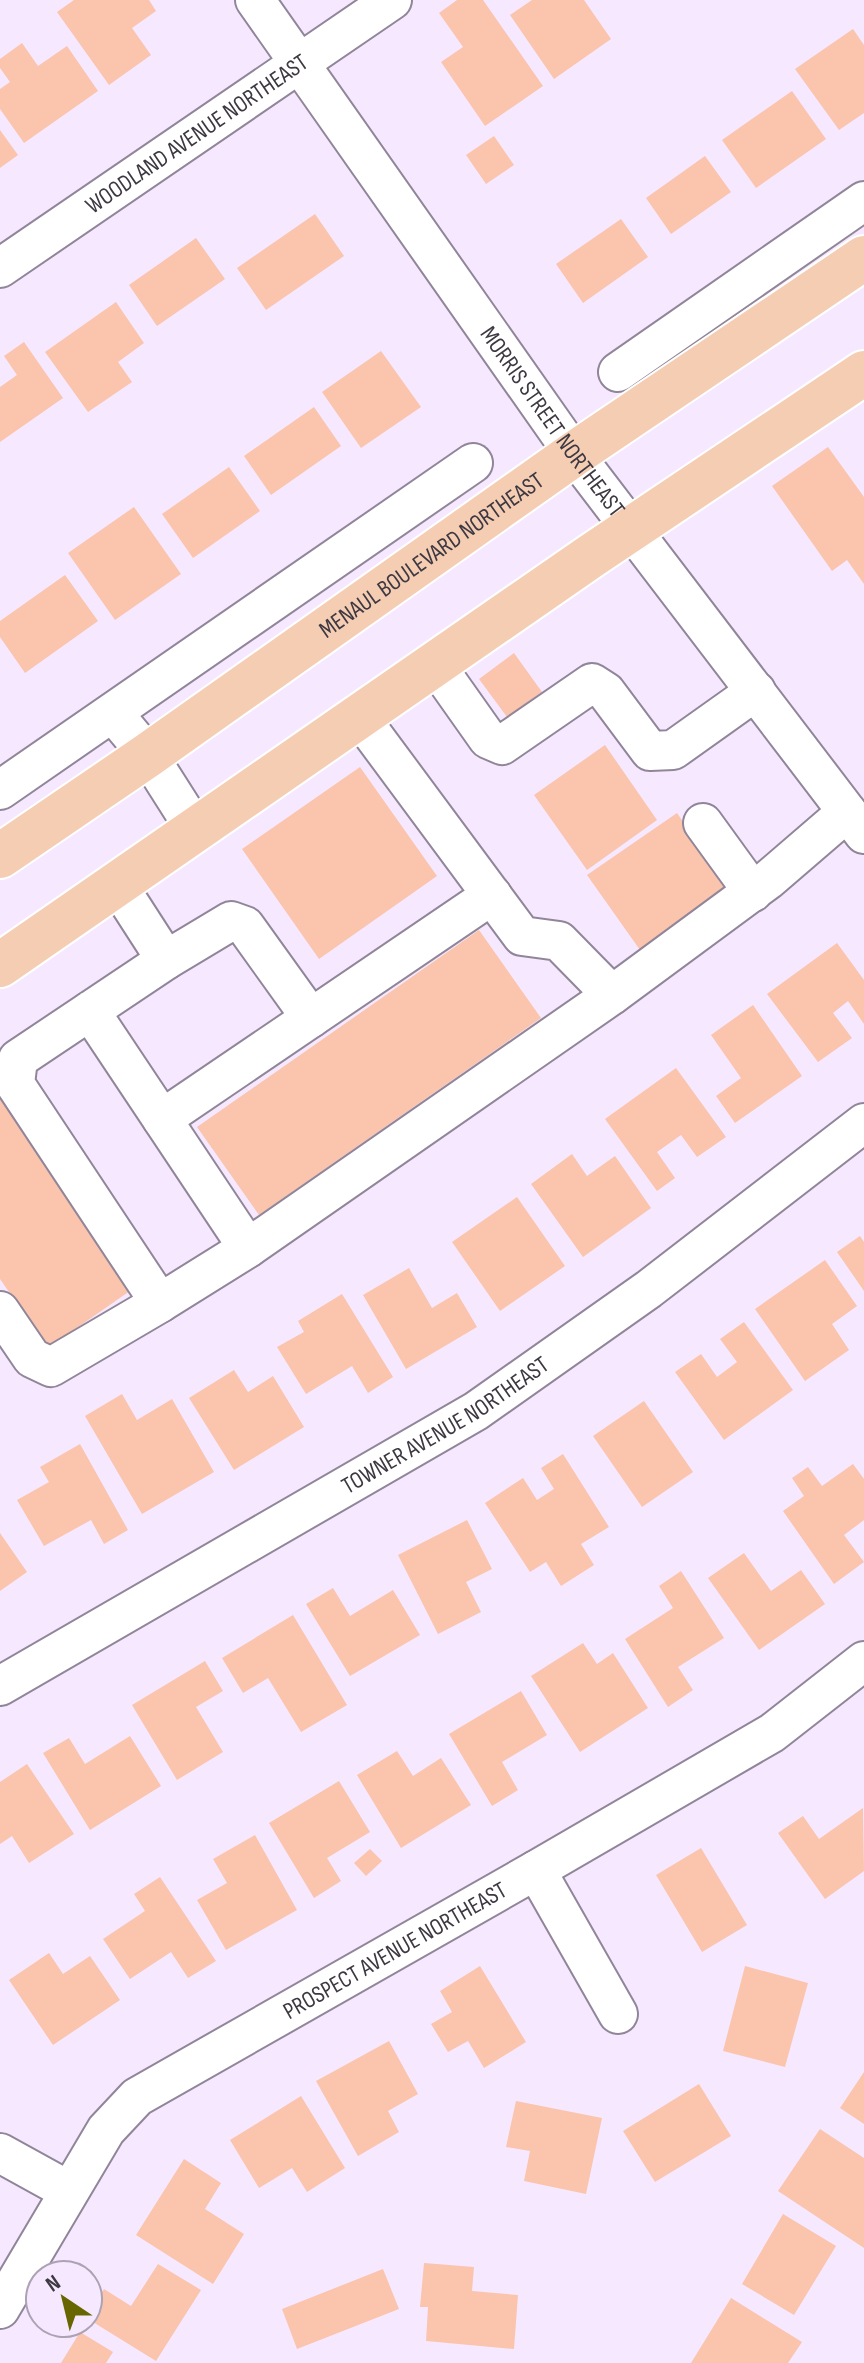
<svg xmlns="http://www.w3.org/2000/svg" width="864" height="2363" font-family="'Sofia Sans Condensed',sans-serif">
  <rect width="100%" height="100%" fill="#f6e9ff"/>
  <g fill="#fbc4ad">
    <polygon points="74,0 149,0 156,11 132,28 151,55 109,85 57,12"/>
    <polygon points="457,0 483,0 543,86 485,126 441,62 463,47 439,13"/>
    <polygon points="532,0 584,0 611,39 554,79 510,15"/>
    <polygon points="853,29 864,45 864,113 839,130 795,69"/>
    <polygon points="22,43 38,66 67,46 98,91 24,143 0,109 0,89 10,82 0,68 0,59"/>
    <polygon points="792,91 826,139 756,188 722,140"/>
    <polygon points="0,130 18,155 0,168"/>
    <polygon points="494,136 514,165 486,184 466,155"/>
    <polygon points="705,156 731,192 671,234 646,198"/>
    <polygon points="315,214 344,256 266,310 237,268"/>
    <polygon points="621,219 648,257 583,303 556,264"/>
    <polygon points="196,238 225,279 157,326 129,285"/>
    <polygon points="116,302 144,343 118,362 132,382 88,412 45,352"/>
    <polygon points="24,342 63,398 0,442 0,387 17,375 4,356"/>
    <polygon points="381,351 421,407 361,448 322,392"/>
    <polygon points="314,407 341,446 271,495 244,456"/>
    <polygon points="828,447 864,497 864,584 847,560 832,571 772,486"/>
    <polygon points="229,467 260,511 193,558 162,514"/>
    <polygon points="134,507 181,574 115,620 68,553"/>
    <polygon points="65,575 98,621 25,673 0,637 0,621"/>
    <polygon points="514,653 542,692 507,717 479,679"/>
    <polygon points="605,745 657,820 587,870 534,795"/>
    <polygon points="360,767 437,876 319,959 242,849"/>
    <polygon points="677,813 729,888 640,950 587,875"/>
    <polygon points="479,930 541,1018 259,1215 197,1127"/>
    <polygon points="837,943 864,980 864,1024 848,1001 833,1013 852,1038 818,1062 767,994"/>
    <polygon points="753,1005 802,1076 735,1123 716,1096 741,1078 711,1035"/>
    <polygon points="676,1068 726,1137 697,1157 681,1135 657,1152 675,1178 657,1191 605,1119"/>
    <polygon points="0,1089 137,1286 48,1348 0,1279"/>
    <polygon points="572,1154 587,1176 615,1156 651,1208 583,1257 531,1184"/>
    <polygon points="517,1197 565,1266 500,1311 452,1242"/>
    <polygon points="860,1236 864,1242 864,1291 837,1252"/>
    <polygon points="825,1260 857,1306 832,1324 849,1350 805,1381 755,1309"/>
    <polygon points="409,1268 432,1308 457,1293 477,1327 406,1369 363,1295"/>
    <polygon points="342,1294 393,1377 368,1393 352,1366 306,1394 277,1347 304,1332 298,1321"/>
    <polygon points="744,1322 793,1390 724,1440 675,1372 701,1354 717,1377 737,1362 720,1339"/>
    <polygon points="234,1370 248,1392 273,1376 304,1427 234,1470 189,1398"/>
    <polygon points="122,1394 137,1420 172,1399 214,1472 142,1514 85,1416"/>
    <polygon points="644,1401 693,1472 642,1507 593,1436"/>
    <polygon points="80,1444 128,1530 104,1544 91,1520 44,1546 17,1500 49,1482 40,1467"/>
    <polygon points="563,1454 609,1527 581,1544 594,1565 561,1586 546,1562 530,1572 485,1503 523,1478 537,1500 554,1489 541,1468"/>
    <polygon points="853,1464 864,1479 864,1520 844,1535 864,1562 834,1584 783,1511 804,1496 792,1478 808,1467 822,1486"/>
    <polygon points="467,1520 492,1569 466,1582 481,1612 438,1634 398,1555"/>
    <polygon points="0,1533 27,1572 0,1591"/>
    <polygon points="744,1553 771,1591 801,1570 825,1604 759,1650 708,1578"/>
    <polygon points="681,1571 724,1638 678,1667 693,1690 668,1707 625,1639 673,1608 659,1586"/>
    <polygon points="333,1588 350,1616 393,1590 420,1635 350,1676 306,1604"/>
    <polygon points="293,1615 347,1705 301,1732 268,1678 243,1693 222,1658"/>
    <polygon points="583,1643 597,1664 613,1653 648,1708 580,1752 531,1676"/>
    <polygon points="205,1661 223,1691 196,1707 223,1752 177,1780 132,1705"/>
    <polygon points="521,1691 547,1735 502,1762 518,1790 492,1806 449,1734"/>
    <polygon points="130,1736 161,1786 90,1830 43,1753 69,1738 85,1764"/>
    <polygon points="397,1751 413,1776 441,1758 471,1805 401,1848 357,1775"/>
    <polygon points="27,1764 74,1834 29,1863 12,1836 0,1844 0,1782"/>
    <polygon points="339,1781 370,1832 327,1858 341,1881 314,1898 269,1823"/>
    <polygon points="863,1808 864,1871 825,1899 778,1833 803,1816 819,1839"/>
    <polygon points="255,1835 297,1910 226,1950 197,1900 227,1883 213,1859"/>
    <polygon points="701,1848 747,1925 702,1952 656,1875"/>
    <polygon points="370,1849 382,1861 366,1876 354,1863"/>
    <polygon points="160,1877 216,1961 188,1978 171,1952 130,1979 103,1939 145,1911 134,1894"/>
    <polygon points="49,1953 63,1974 90,1956 120,2000 53,2045 9,1980"/>
    <polygon points="480,1966 526,2042 484,2068 468,2041 448,2052 431,2024 452,2012 440,1991"/>
    <polygon points="745,1966 808,1983 785,2067 723,2051"/>
    <polygon points="389,2041 418,2094 388,2111 399,2132 358,2156 316,2081"/>
    <polygon points="864,2072 864,2124 840,2108"/>
    <polygon points="699,2084 731,2136 655,2182 623,2131"/>
    <polygon points="301,2096 345,2168 307,2192 292,2168 259,2188 230,2140"/>
    <polygon points="516,2101 602,2118 586,2194 524,2181 530,2151 506,2147"/>
    <polygon points="820,2129 864,2158 864,2248 778,2191"/>
    <polygon points="184,2159 221,2183 205,2209 244,2234 213,2284 136,2235"/>
    <polygon points="783,2214 836,2246 794,2315 742,2284"/>
    <polygon points="424,2263 474,2267 472,2291 518,2295 514,2349 426,2341 428,2307 420,2307"/>
    <polygon points="158,2264 201,2290 156,2361 88,2319 88,2315 104,2289 131,2306"/>
    <polygon points="383,2269 399,2309 297,2349 282,2309"/>
    <polygon points="731,2298 802,2342 788,2363 691,2363"/>
    <polygon points="80,2332 113,2352 106,2363 61,2363"/>
  </g>
  <g fill="none" stroke-linecap="round" stroke-linejoin="round">
    <defs>
      <g id="minor">
        <path id="s1" d="M255,0L574,454L864,834"/>
        <path id="s2" d="M0,268L392,0"/>
        <polyline points="618,372 864,201"/>
        <polyline points="435,664 488,739 502,745 592,683 606,692 650,751 673,750 756,691"/>
        <polyline points="113,713 148,755 195,829"/>
        <polyline points="359,716 522,936 559,941 612,995"/>
        <polyline points="0,790 473,463"/>
        <polyline points="703,823 753,892"/>
        <polyline points="117,884 166,960 18,1059 15,1084 160,1303 248,1248 612,995 768,880 847,812"/>
        <polyline points="166,960 231,921 245,926 311,1018"/>
        <polyline points="90,1011 248,1248"/>
        <polyline points="162,1119 492,895"/>
        <polyline points="0,1311 32,1358 51,1367 160,1303"/>
        <path id="s3" d="M0,1686L476,1411L649,1289L864,1123"/>
        <polyline points="536,1870 618,2014"/>
        <polyline points="0,2153 69,2191"/>
        <path id="s4" d="M0,2309L106,2130L137,2097L536,1870L772,1733L864,1661"/>
      </g>
      <g id="major">
        <path id="s5" d="M0,856L148,755L574,454L864,258"/>
        <polyline points="0,965 591,556 864,373"/>
      </g>
    </defs>
    <use href="#minor" stroke="#918699" stroke-width="42"/>
    <use href="#major" stroke="#fff" stroke-width="48"/>
    <use href="#minor" stroke="#fff" stroke-width="38"/>
    <use href="#major" stroke="#f5cdb3" stroke-width="44"/>
  </g>
  <g text-anchor="middle" stroke-width="6" stroke-linejoin="round" paint-order="stroke">
    <g font-size="24" fill="#3d3841" stroke="#f6e9ff">
      <text dy="8" stroke="none"><textPath href="#s2" startOffset="238">WOODLAND AVENUE NORTHEAST</textPath></text>
      <text dy="8" stroke="none"><textPath href="#s1" startOffset="516">MORRIS STREET NORTHEAST</textPath></text>
      <text dy="8" stroke="none"><textPath href="#s5" startOffset="526">MENAUL BOULEVARD NORTHEAST</textPath></text>
      <text dy="8" stroke="none"><textPath href="#s3" startOffset="516">TOWNER AVENUE NORTHEAST</textPath></text>
      <text dy="8" stroke="none"><textPath href="#s4" startOffset="550">PROSPECT AVENUE NORTHEAST</textPath></text>
    </g>
  </g>
  <g transform="translate(64 2299) rotate(325)"><circle r="38" fill="#f6e9ff" stroke="#aca2b3" stroke-width="2"/>
  <path d="M0-6L14 30L0 20L-14 30Z" fill="#686600"/>
  <text y="-12" font-size="22" font-weight="bold" text-anchor="middle" fill="#3d3841">N</text>
  </g>
</svg>
